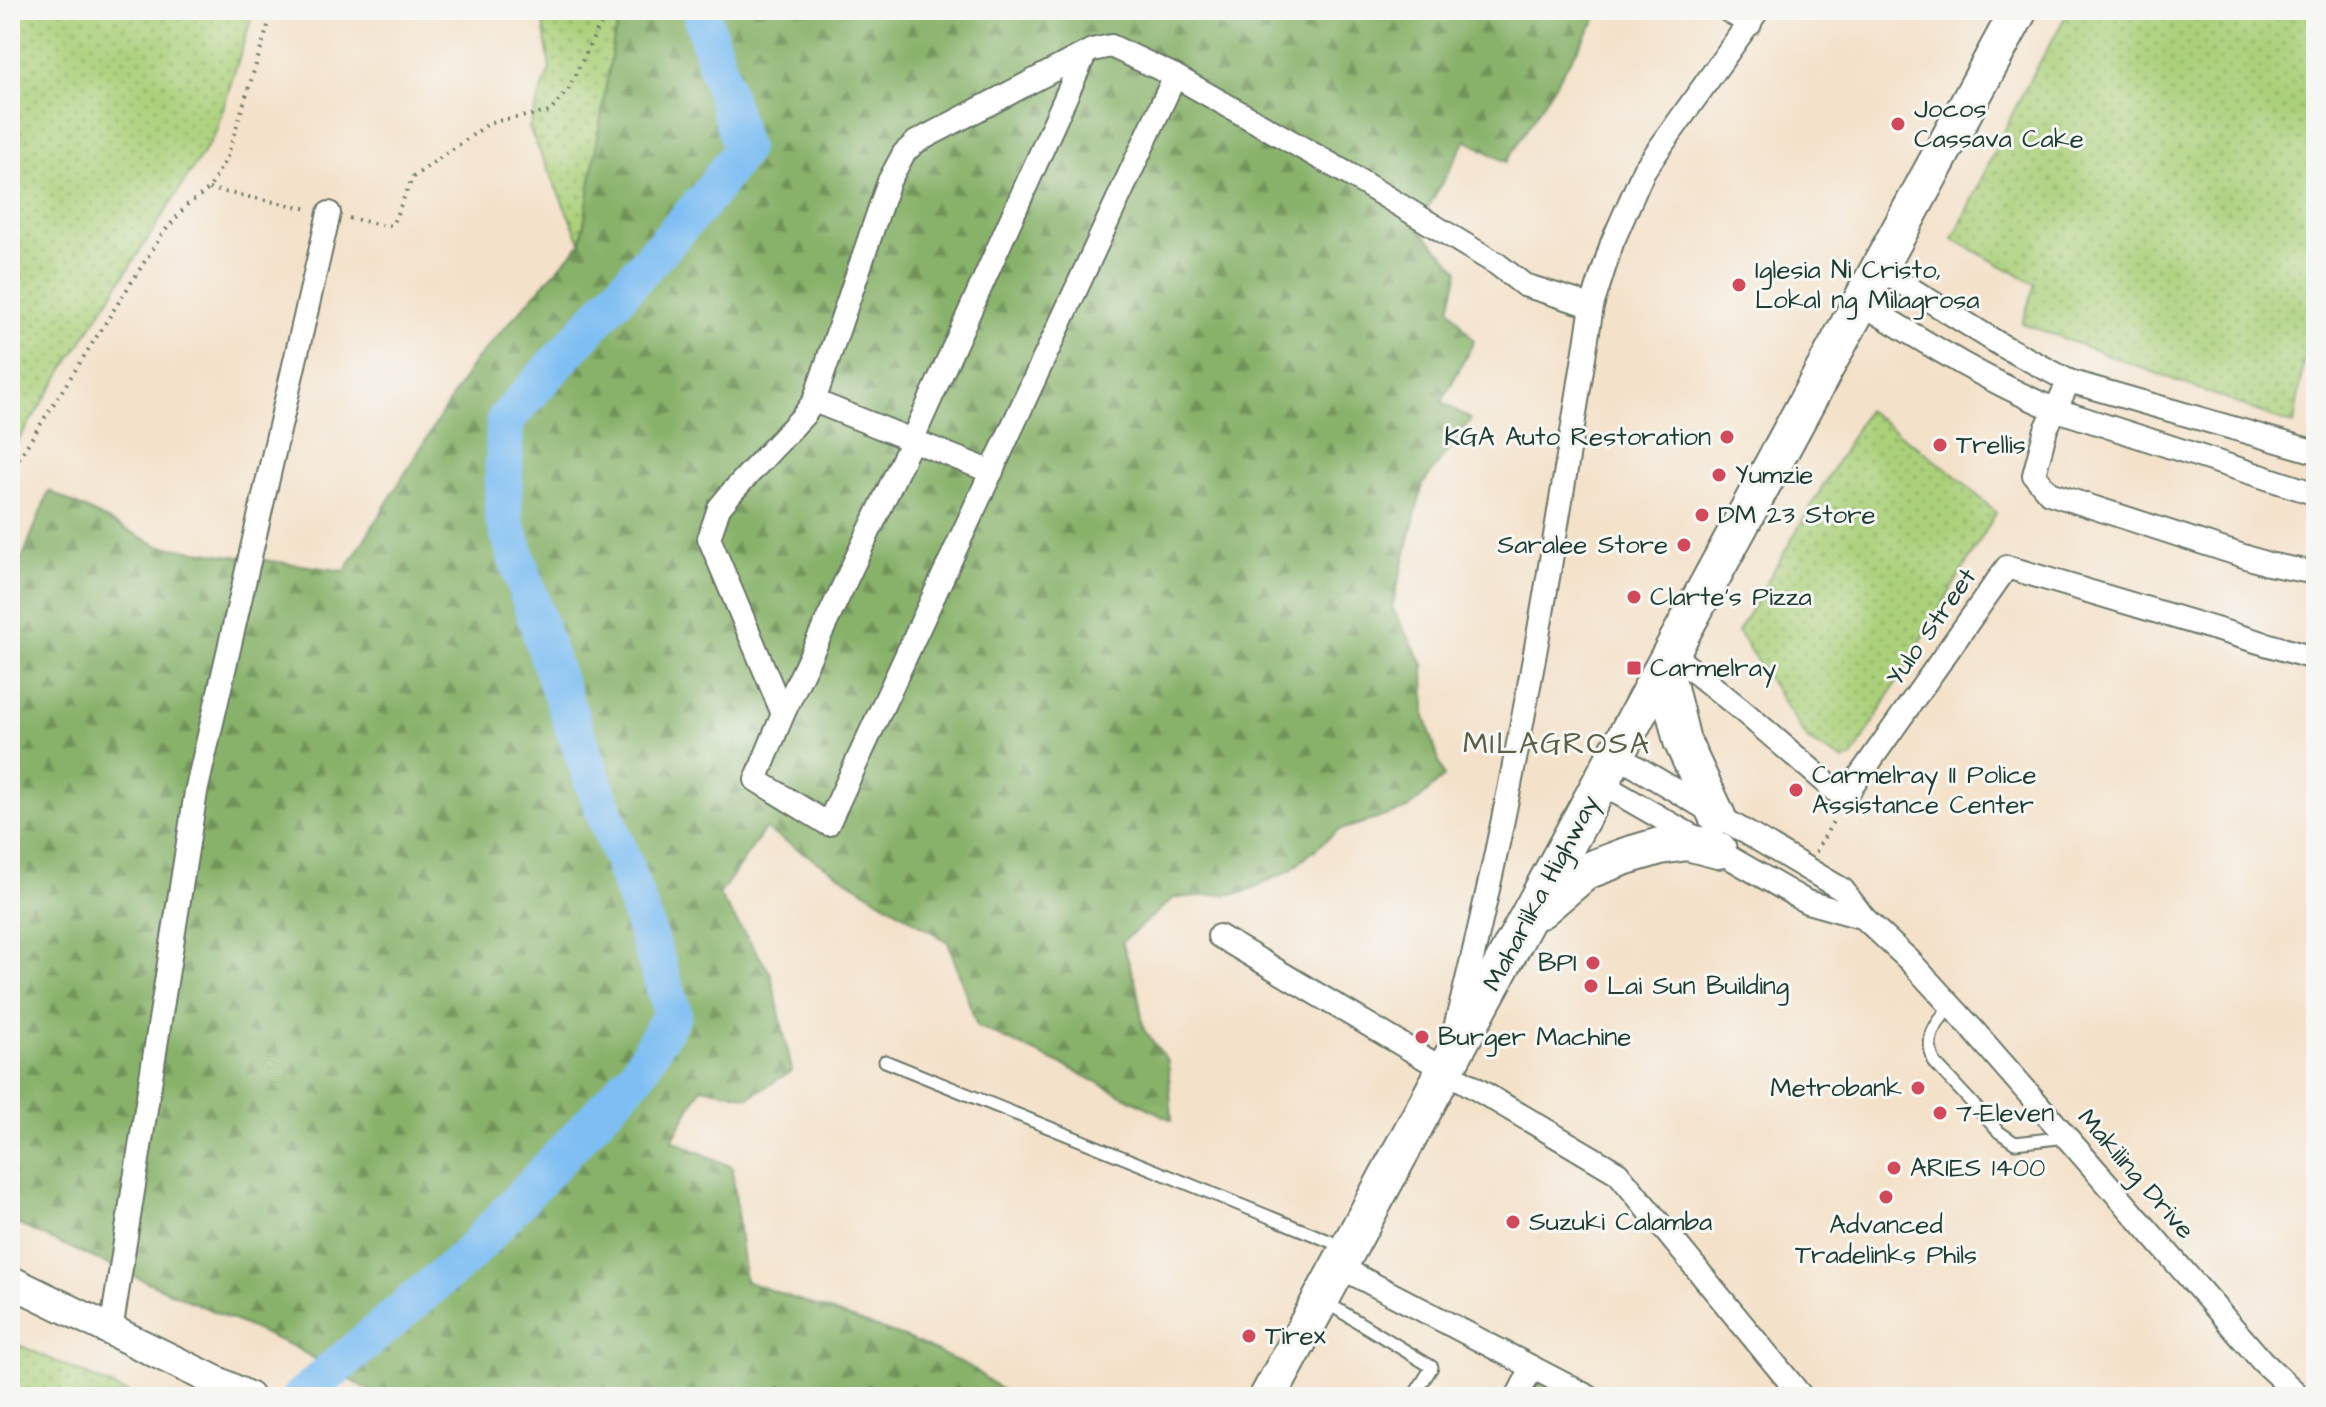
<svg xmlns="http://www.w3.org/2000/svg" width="2326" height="1407" font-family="'Architects Daughter',sans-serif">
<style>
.grass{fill:url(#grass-dots);stroke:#658657;stroke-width:2}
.forest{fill:url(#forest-firs);stroke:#54784f;stroke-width:2}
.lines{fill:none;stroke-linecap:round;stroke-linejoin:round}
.river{stroke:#7ebef3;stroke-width:38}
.service-casing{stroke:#6a7668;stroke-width:15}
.minor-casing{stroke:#6a7668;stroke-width:26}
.secondary-casing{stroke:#6a7668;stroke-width:34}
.trunk-casing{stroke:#6a7668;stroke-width:40}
.path{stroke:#6a7668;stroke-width:4;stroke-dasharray:2 6;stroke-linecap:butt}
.service{stroke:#fff;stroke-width:11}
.minor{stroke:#fff;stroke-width:22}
.secondary{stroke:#fff;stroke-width:30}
.trunk{stroke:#fff;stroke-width:36}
.poi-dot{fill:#d1495b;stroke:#f6f6f2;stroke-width:3}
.labels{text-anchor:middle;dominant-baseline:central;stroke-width:6;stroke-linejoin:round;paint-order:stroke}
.poi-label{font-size:26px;fill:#1f3d34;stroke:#f6f6f2;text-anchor:start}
.street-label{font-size:26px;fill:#1f3d34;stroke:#f6f6f2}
.quarter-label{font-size:30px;letter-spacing:2px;fill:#5c5f47;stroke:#f6f6f2}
</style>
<defs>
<pattern id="grass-dots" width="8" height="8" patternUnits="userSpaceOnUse" patternTransform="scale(2)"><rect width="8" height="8" fill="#abd07a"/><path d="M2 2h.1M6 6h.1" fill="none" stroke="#8baa65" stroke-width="1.8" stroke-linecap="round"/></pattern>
<pattern id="forest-firs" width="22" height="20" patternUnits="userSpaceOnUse" patternTransform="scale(2)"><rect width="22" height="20" fill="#88b26a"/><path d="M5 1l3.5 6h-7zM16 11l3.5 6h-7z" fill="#6f9258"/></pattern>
</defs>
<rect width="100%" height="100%" fill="#f6f6f2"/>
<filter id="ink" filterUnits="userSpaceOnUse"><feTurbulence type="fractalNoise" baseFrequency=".0125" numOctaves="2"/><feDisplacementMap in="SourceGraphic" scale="16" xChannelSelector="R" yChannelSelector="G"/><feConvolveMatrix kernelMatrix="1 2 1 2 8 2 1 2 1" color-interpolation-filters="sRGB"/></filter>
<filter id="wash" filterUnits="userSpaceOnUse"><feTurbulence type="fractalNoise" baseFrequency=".006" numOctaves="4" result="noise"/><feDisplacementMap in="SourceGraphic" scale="32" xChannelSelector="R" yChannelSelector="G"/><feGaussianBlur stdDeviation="1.8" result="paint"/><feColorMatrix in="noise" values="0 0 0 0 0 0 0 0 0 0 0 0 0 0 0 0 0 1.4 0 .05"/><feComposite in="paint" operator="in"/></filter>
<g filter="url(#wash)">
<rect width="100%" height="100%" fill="#f4e1c9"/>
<!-- grass -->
<g class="grass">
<polygon points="13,10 254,10 215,134 10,453 10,16"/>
<polygon points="541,10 625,10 614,38 581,243 529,128 550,68"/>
<polygon points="2069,10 2316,10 2316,275 2294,425 2022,323 2035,284 1953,239 2020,98"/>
<polygon points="1867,410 1954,474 1996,513 1852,758 1844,761 1809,741 1738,632"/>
<polygon points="10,1341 136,1397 10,1397"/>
</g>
<!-- forest -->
<g class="forest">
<polygon points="625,10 1602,10 1506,162 1466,140 1417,227 1459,270 1450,308 1474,341 1442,402 1471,419 1423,484 1392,608 1424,665 1425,716 1444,777 1408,809 1337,831 1291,870 1242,893 1174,898 1122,942 1136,984 1144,1030 1168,1061 1172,1120 1069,1068 977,1026 948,942 765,829 719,895 771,974 792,1071 749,1097 702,1087 672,1140 732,1167 745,1281 912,1340 972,1368 1011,1397 380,1397 294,1347 10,1221 10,589 49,491 159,546 345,571 473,363 581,243 614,37"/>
<polygon points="1532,1374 1581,1397 1520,1397"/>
</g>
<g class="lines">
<!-- river -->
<polyline class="river" points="301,1397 470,1253 636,1075 673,1013 635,896 553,670 503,515 505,420 710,194 742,149 702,15 703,10"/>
</g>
</g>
<g filter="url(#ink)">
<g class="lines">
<!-- service casing -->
<g class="service-casing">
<g id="service">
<path d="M1950 1006C1935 1026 1923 1038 1935 1063L1999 1132 2015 1143 2067 1137"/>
<polyline points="885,1061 1344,1247"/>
<polyline points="1324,1301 1432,1367 1413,1397"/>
</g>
</g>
<!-- minor casing -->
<g class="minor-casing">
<g id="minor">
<polyline points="1727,10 1750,24"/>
<polyline points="1085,54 913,438 783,714 756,780 828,824 1175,76"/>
<polyline points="1879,269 2001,345 2069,381 2316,452"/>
<path d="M1859 302C1923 341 1985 380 2054 409L2316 494"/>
<polyline points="2069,381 2046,429 2034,475 2049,493 2268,564 2316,573"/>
<polyline points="814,401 992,472"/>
<polyline points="1671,653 1743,711 1844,798 2007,567 2316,659"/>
<polyline points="783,714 709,538 719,508 732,492 804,415 814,401 889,181 904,153 916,142 1092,50 1111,46 1175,76 1350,175 1497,264 1524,285 1592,306"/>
<polyline points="1616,755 1843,890 1864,918 1909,960 1974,1031 2262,1361 2300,1397"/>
<polyline points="1600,783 1807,902 1864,918"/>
<polyline points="1219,936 1618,1173 1802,1397"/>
<path d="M1455 1028C1516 791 1554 548 1592 306L1612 243 1644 170 1758 10"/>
<polyline points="1338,1266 1589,1397"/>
<polyline points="111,1331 196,792 329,213"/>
<polyline points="1517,1397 1532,1368"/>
</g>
</g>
<!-- secondary casing -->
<g class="secondary-casing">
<polyline id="secondary" points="10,1281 248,1397"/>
</g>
<!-- trunk casing -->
<g class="trunk-casing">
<g id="trunk">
<polyline points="1664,667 1682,741 1717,816"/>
<polyline points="1540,910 1586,871 1626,856 1660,846 1687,842 1718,850"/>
<polyline points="1268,1397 2019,10"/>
</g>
</g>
<!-- path -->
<g class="path">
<polyline points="209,189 309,209"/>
<polyline points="349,218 386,226 392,225 413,177 491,122 550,112 569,88 607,10"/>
<polyline points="10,472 163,233 187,205 209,189 227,157 273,10"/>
<polyline points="1816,852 1835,818"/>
</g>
<!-- service -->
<use href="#service" class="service"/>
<!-- minor -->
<use href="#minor" class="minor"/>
<!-- secondary -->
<use href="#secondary" class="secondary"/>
<!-- trunk -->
<use href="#trunk" class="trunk"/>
</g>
</g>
<!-- markers -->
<g class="poi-dot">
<circle cx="1898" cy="124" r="8"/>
<circle cx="1739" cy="285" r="8"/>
<circle cx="1727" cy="437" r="8"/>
<circle cx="1940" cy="445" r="8"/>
<circle cx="1719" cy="475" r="8"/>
<circle cx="1702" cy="515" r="8"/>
<circle cx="1684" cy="545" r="8"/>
<circle cx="1634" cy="597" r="8"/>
<rect x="1626" y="660" width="16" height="16" rx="4"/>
<circle cx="1796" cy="790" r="8"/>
<circle cx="1593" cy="963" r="8"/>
<circle cx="1591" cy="986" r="8"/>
<circle cx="1422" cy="1037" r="8"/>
<circle cx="1918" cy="1088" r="8"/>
<circle cx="1940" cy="1113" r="8"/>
<circle cx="1894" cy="1168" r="8"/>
<circle cx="1886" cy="1197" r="8"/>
<circle cx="1513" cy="1222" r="8"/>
<circle cx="1249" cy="1336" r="8"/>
</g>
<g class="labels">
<!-- poi labels -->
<g class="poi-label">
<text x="1914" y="109">Jocos<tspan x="1914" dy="30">Cassava Cake</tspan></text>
<text x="1755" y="270">Iglesia Ni Cristo,<tspan x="1755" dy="30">Lokal ng Milagrosa</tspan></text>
<text x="1711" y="437" text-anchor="end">KGA Auto Restoration</text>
<text x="1956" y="445">Trellis</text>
<text x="1735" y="475">Yumzie</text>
<text x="1718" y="515">DM 23 Store</text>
<text x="1668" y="545" text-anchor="end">Saralee Store</text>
<text x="1650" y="597">Clarte's Pizza</text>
<text x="1650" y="668">Carmelray</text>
<text x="1812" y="775">Carmelray II Police<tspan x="1812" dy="30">Assistance Center</tspan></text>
<text x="1577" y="963" text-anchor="end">BPI</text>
<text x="1607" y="986">Lai Sun Building</text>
<text x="1438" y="1037">Burger Machine</text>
<text x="1902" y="1088" text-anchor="end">Metrobank</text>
<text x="1956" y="1113">7-Eleven</text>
<text x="1910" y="1168">ARIES 1400</text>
<text x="1529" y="1222">Suzuki Calamba</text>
<text x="1886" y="1225" text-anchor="middle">Advanced<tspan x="1886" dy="30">Tradelinks Phils</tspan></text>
<text x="1265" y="1336">Tirex</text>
</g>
<!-- street labels -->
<g class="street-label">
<text transform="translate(1931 627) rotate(-55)">Yulo Street</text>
<text transform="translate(1541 893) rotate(-62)">Maharlika Highway</text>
<text transform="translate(2136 1174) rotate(49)">Makiling Drive</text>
</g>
<!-- quarter labels -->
<g class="quarter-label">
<text x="1557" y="744">MILAGROSA</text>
</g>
</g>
<!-- margin -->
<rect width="2326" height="1407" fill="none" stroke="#f6f6f2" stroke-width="40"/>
</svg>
